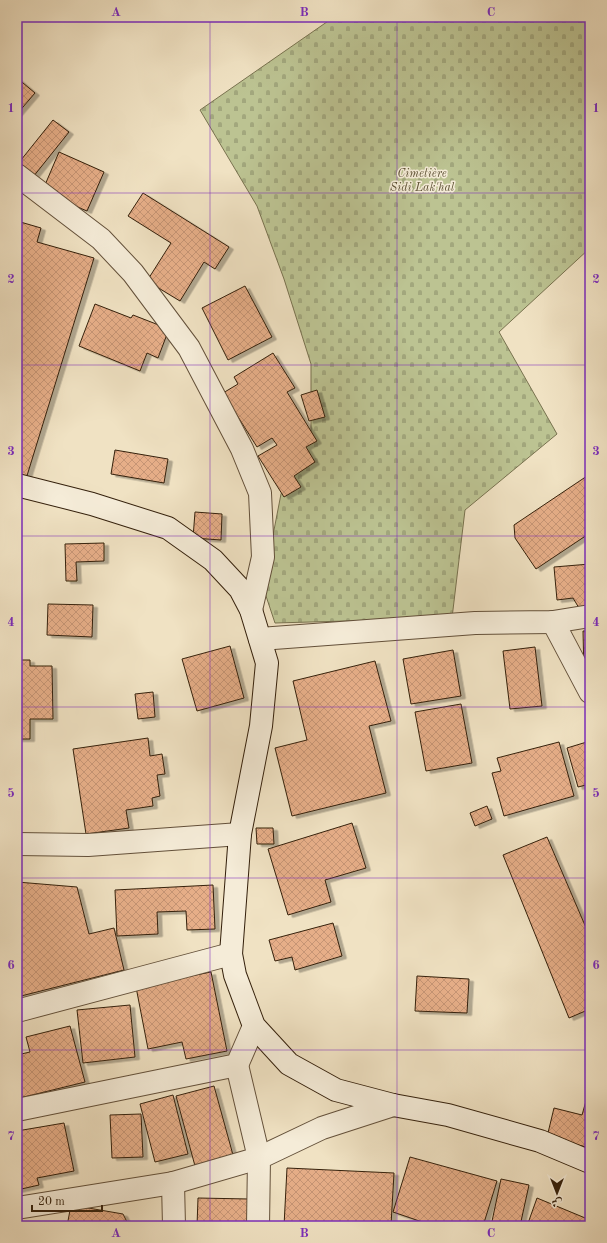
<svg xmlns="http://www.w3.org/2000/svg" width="607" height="1243" font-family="'Old Standard TT',Amiri,serif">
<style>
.cemetery{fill:url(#cemetery-stones);stroke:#78724f}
.building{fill:url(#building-cross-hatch);stroke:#34200c;filter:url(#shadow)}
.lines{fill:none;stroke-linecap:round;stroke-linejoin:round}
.minor-casing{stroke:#63503a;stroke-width:24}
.secondary-casing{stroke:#34200c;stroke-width:24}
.minor{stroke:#f5ecd8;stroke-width:22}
.secondary{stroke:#f5ecd8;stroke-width:22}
.grid{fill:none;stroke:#7b2cbf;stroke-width:1;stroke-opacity:0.55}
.labels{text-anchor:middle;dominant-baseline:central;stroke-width:3;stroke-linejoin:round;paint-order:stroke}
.park-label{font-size:12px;font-style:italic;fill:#5d5134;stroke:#f5ecd8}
.neatline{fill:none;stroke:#7b2cbf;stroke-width:1.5}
.grid-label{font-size:13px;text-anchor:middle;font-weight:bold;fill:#7b2cbf}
</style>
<defs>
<pattern id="cemetery-stones" width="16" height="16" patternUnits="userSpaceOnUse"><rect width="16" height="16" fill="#bcc392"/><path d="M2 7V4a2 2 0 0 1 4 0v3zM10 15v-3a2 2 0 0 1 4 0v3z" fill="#a2a77d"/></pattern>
<pattern id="building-cross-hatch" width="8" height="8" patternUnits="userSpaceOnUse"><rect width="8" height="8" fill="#e6ae88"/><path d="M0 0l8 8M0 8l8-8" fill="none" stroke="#c69574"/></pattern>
<filter id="shadow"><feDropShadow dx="4.5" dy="2.5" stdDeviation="0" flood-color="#0004"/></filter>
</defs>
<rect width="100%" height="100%" fill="#f0e2c3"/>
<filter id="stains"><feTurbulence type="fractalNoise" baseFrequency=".005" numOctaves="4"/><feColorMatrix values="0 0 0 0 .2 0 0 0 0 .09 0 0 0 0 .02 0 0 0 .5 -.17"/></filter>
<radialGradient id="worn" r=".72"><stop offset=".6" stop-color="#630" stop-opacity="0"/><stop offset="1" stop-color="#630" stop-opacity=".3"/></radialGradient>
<!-- cemetery -->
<polygon class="cemetery" points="334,17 590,17 590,248 499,332 557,434 465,510 452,618 275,623 263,587 281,494 311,434 311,364 284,279 257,206 200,110"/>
<!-- building -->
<g class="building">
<polygon points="17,78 35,93 17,114"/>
<polygon points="53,120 69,132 33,177 17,165"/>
<polygon points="59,152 104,172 87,211 42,192"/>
<polygon points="143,193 229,247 215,269 204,262 180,301 147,281 171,243 128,216"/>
<polygon points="17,221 41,228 37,242 94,258 26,479 17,476"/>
<polygon points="245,286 272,337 228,360 202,308"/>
<polygon points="95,304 131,318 133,315 169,329 158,358 147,353 140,371 79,346"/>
<polygon points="273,353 295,388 287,392 317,441 306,447 315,462 294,476 301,487 284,497 258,456 277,445 272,438 257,447 223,393 238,384 234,377"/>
<polygon points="317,390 325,417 309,421 301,395"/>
<polygon points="115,450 168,459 164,483 111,474"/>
<polygon points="590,474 590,533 536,569 515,538 514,525"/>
<polygon points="195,512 222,514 221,540 193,538"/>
<polygon points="104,543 104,561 76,562 77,581 66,581 65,544"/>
<polygon points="590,564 590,607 579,608 573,598 557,600 554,567"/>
<polygon points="48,604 93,605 92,637 47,635"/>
<polygon points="583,631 590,631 590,675 584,675"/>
<polygon points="230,646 244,698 197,711 182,659"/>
<polygon points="535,647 542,706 510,709 503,651"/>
<polygon points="453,650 461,696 411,704 403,659"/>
<polygon points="17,660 30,660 30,666 52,666 53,719 30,719 30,739 17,739"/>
<polygon points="375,661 391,721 369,726 386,793 292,816 275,748 307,740 293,681"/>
<polygon points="153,692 155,717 138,719 135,694"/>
<polygon points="461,704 472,763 426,771 415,712"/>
<polygon points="148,738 150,756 162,754 165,774 157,775 160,796 152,798 153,806 126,810 129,828 86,834 73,749"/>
<polygon points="590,741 590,784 578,787 567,748"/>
<polygon points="559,742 574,796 504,816 492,773 501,771 497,758"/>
<polygon points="487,806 492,819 475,826 470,813"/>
<polygon points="352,823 366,868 325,880 331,902 288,915 268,849"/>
<polygon points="256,828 273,828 274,844 257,844"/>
<polygon points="547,837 590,937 590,1009 569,1018 503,855"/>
<polygon points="17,882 77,887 89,934 114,928 124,970 17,997"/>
<polygon points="213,885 215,929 187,930 186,911 157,912 158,934 117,936 115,890"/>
<polygon points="333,923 342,956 295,970 292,957 275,961 269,940"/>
<polygon points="211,972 227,1051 186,1059 182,1042 148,1049 136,987"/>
<polygon points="417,976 469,979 467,1013 415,1011"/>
<polygon points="130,1005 135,1057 83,1063 77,1010"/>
<polygon points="70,1026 85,1082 20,1098 17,1087 17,1055 30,1052 26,1037"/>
<polygon points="214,1086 233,1155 195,1166 176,1096"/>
<polygon points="173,1095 188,1154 155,1162 140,1104"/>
<polygon points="586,1101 590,1102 590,1148 547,1137 554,1108 582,1115"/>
<polygon points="141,1114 143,1157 112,1158 110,1115"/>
<polygon points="64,1123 74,1171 37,1178 39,1185 17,1190 17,1131"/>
<polygon points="410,1157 497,1181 483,1226 434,1226 393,1212"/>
<polygon points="287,1168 394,1173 391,1225 339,1222 339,1226 284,1226"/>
<polygon points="501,1179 529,1185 520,1226 491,1226"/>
<polygon points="198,1198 249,1199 249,1226 197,1226"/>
<polygon points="537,1198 590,1220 590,1226 527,1226"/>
<polygon points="71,1205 123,1214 129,1226 67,1226"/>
</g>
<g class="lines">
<!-- minor casing -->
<g class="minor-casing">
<g id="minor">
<polyline points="17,175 101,239 133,273 189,348 242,449 260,493 263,557 251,610"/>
<polyline points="553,622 590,692"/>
<polyline points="260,639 475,623 553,622 590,616"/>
<polyline points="17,844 88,845 240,834"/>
<polyline points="17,1011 231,954"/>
<polyline points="17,1110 237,1065 254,1026"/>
<polyline points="173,1183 174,1226"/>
<polyline points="17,1208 173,1183 259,1158 237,1065"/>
<polyline points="258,1226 259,1158 322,1128 393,1105"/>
</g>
</g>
<!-- secondary casing -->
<g class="secondary-casing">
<polyline id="secondary" points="17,485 92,504 168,528 213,560 240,589 251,610 267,663 261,726 240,834 231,954 235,975 254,1026 289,1064 336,1090 393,1105 448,1115 540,1141 590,1162"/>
</g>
<!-- minor -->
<use href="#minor" class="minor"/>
<!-- secondary -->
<use href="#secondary" class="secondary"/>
</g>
<!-- grid -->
<path class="grid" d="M210 17V1226M397 17V1226M17 193H590M17 365H590M17 536H590M17 707H590M17 878H590M17 1050H590"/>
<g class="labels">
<!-- park labels -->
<g class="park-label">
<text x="422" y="174">Cimetière<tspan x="422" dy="14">Sidi Lak'hal</tspan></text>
</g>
</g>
<!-- margin -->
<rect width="607" height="1243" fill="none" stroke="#f0e2c3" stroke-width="44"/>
<!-- north arrow -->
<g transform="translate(557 1193) rotate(180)" stroke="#f5ecd8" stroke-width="3" paint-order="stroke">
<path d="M0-3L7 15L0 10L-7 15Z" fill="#34200c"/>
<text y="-6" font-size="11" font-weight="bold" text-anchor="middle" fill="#34200c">ش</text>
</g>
<!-- scale -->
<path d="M32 1205v6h70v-6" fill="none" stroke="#34200c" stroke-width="2"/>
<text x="38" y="1205" font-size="12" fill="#34200c" stroke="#f5ecd8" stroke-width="3" paint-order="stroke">20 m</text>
<rect x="22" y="22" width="563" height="1199" class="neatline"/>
<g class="grid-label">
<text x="116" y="16">A</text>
<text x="304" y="16">B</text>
<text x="491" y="16">C</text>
<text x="11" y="112">1</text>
<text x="596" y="112">1</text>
<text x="11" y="283">2</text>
<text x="596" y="283">2</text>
<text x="11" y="455">3</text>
<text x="596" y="455">3</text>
<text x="11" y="626">4</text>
<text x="596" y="626">4</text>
<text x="11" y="797">5</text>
<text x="596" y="797">5</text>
<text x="11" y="969">6</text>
<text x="596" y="969">6</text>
<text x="11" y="1140">7</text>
<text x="596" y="1140">7</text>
<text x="116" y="1237">A</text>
<text x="304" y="1237">B</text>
<text x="491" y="1237">C</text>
</g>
<rect width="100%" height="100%" filter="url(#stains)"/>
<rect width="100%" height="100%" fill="url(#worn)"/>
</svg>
